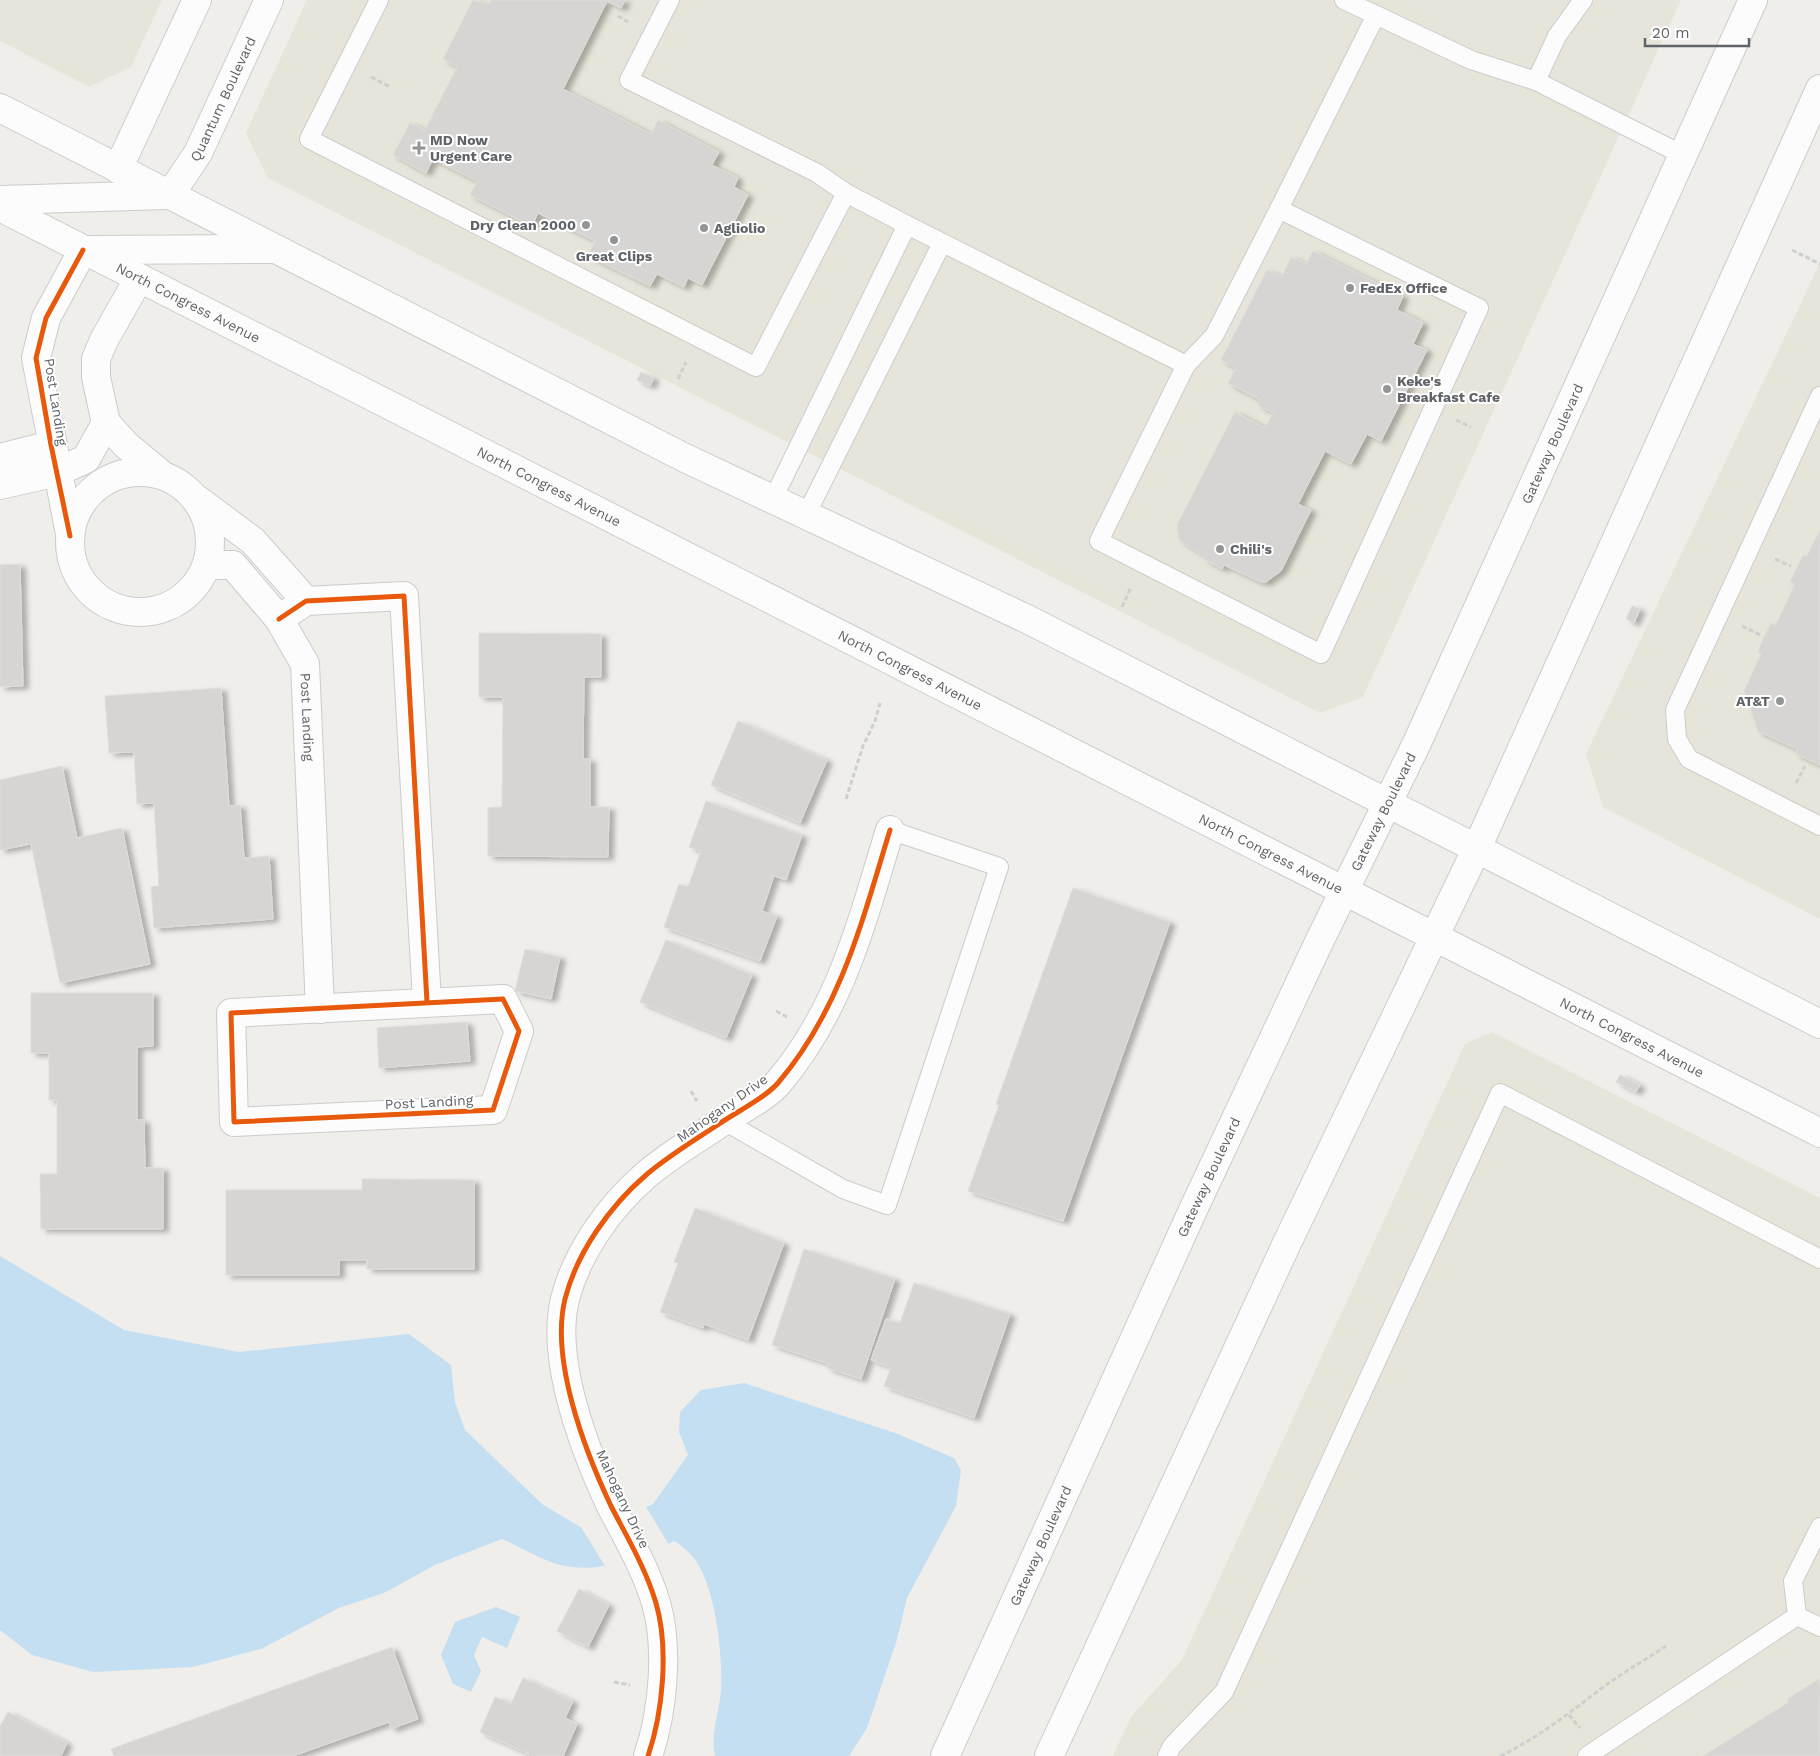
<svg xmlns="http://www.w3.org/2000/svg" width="1820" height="1756" font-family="'Work Sans',sans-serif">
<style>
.commercial{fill:#e7e4d9}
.water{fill:#c5dff2}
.pier{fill:#efeeea}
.building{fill:#d6d5d3;stroke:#deddda;filter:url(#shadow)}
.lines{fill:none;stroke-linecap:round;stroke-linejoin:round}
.service-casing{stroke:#cccccb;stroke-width:20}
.minor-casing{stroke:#cccccb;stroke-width:30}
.tertiary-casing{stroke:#cccccb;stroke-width:30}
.secondary-casing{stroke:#cccccb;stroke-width:30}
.path{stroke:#cdd0ce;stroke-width:3;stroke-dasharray:5 2.5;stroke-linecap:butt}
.service{stroke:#fdfcfc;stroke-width:18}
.minor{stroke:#fdfcfc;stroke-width:28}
.tertiary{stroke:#fdfcfc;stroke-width:28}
.secondary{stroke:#fdfcfc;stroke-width:28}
.cycleway-casing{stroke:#fff;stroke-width:8}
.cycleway{stroke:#e8590c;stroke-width:5}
.poi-dot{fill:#929495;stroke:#fff;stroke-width:2}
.labels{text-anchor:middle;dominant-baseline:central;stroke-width:4;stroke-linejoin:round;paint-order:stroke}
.street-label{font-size:14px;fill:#606367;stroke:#fff}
.poi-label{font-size:14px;font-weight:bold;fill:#606367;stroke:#fff;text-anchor:start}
</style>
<defs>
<filter id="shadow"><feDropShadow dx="5.5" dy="3" stdDeviation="2.5" flood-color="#0004"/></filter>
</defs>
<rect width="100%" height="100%" fill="#efeeea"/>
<!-- commercial -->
<g class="commercial">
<polygon points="0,0 162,0 131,67 89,87 0,41"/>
<polygon points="307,0 1681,0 1363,697 1320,713 268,178 246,133"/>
<polygon points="1820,263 1820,919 1603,807 1586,754"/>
<polygon points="1492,1032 1820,1198 1820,1756 1113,1756 1131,1717 1182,1660 1465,1044"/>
</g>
<!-- water -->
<g class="water">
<path d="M0 1256 124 1330 239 1352 409 1334 451 1365 455 1402 465 1430 542 1504 587 1531 653 1504 688 1455 679 1432 680 1412 701 1390 744 1383 898 1434 954 1458 961 1470 956 1506 907 1598 896 1643 867 1728 849 1756H715C710 1733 720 1711 721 1688 723 1655 715 1581 692 1556 687 1550 681 1546 675 1541 638 1556 602 1575 561 1565 541 1560 521 1547 502 1539L435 1565 384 1593 339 1608 261 1649 193 1667 93 1672 32 1655 0 1630Z"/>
<polygon points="496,1607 520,1617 507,1648 482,1637 474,1655 481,1671 471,1692 453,1684 441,1655 455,1622"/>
</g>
<!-- pier -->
<polygon class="pier" points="645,1505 669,1545 615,1568 607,1569 579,1524 587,1528"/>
<!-- building -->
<g class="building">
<polygon points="473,0 488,5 491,0 625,0 621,8 607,1 563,89 651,134 658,120 719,152 712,165 738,178 734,187 748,195 702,285 688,278 684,287 657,274 650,286 588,256 595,241 538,213 532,226 470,195 477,181 433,159 426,173 393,155 410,123 425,130 457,67 443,59"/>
<polygon points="1313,251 1403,296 1397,310 1423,323 1413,344 1427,350 1381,441 1367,434 1351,464 1325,451 1298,504 1311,510 1281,571 1266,582 1261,582 1224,565 1222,569 1204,559 1205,556 1179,540 1177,525 1235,412 1265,428 1273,413 1258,405 1261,400 1228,383 1236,368 1221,360 1267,270 1282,277 1291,257 1306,264"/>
<polygon points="641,372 654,378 650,386 637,380"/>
<polygon points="1820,530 1820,765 1796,754 1797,749 1758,731 1744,691 1761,654 1758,652 1764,637 1771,623 1776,625 1795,584 1790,582 1803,555 1807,556"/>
<polygon points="20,564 23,686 0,687 0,565"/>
<polygon points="1632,606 1640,609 1634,623 1626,619"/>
<polygon points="479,633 601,634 601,677 584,677 583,759 590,759 590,807 609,807 608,857 488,856 488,808 502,807 503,697 479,697"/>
<polygon points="221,688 229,806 240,805 244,858 269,856 273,919 154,928 151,887 159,886 154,803 137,804 134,752 109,753 105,696"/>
<polygon points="738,721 827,760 800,823 711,785"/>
<polygon points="62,766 77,838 122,828 150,964 60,983 31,844 0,850 0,780"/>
<polygon points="706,801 802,835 786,880 774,876 762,911 777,916 760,961 664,927 679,884 688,887 701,851 689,847"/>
<polygon points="1073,888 1170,922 1063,1221 968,1191 999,1105 996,1104"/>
<polygon points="666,940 752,975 726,1038 640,1002"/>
<polygon points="525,949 560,957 551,999 515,991"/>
<polygon points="31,993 153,993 153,1046 137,1047 137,1120 144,1120 145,1168 163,1168 163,1229 41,1229 40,1174 57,1174 57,1100 49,1100 49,1053 31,1053"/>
<polygon points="467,1022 470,1061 379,1068 377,1028"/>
<polygon points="1620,1075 1640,1085 1636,1092 1616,1082"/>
<polygon points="362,1179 474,1180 474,1269 367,1269 367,1260 339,1260 339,1275 226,1275 226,1190 362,1190"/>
<polygon points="695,1208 784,1243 748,1340 704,1324 703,1328 660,1312 678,1263 674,1262"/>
<polygon points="804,1249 895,1279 861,1379 827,1368 829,1364 772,1345"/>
<polygon points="914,1283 1010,1314 974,1418 884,1386 891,1367 871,1360 886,1319 900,1323"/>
<polygon points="579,1589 609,1605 588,1647 557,1631"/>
<polygon points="392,1647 418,1719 391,1729 389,1722 293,1756 114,1756 111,1749"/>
<polygon points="523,1678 573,1701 565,1718 577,1724 563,1756 534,1756 480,1732 495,1697 511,1704"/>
<polygon points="1819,1679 1820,1756 1703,1756 1789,1702 1787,1699"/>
<polygon points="8,1712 67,1743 61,1756 0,1756 0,1726"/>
</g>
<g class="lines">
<!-- service casing -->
<g class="service-casing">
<g id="service">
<polyline points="379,0 309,139 756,367 846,193"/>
<polyline points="670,0 629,80 817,173 846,193 907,225 1186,365 1099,541 1321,654 1479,308 1279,209 1376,15 1471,60 1536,81 1683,155"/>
<polyline points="1344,0 1376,15"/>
<polyline points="1536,81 1557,36 1583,0"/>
<polyline points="1186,365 1214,336 1279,209"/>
<polyline points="1820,396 1675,710 1677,739 1689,759 1820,826"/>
<polyline points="773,499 907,225"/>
<polyline points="806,515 942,243"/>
<polyline points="724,1121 843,1189 887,1205 999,867 890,830"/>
<polyline points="1797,1616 1793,1581 1820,1527"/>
<polyline points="1167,1756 1172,1746 1224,1692 1500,1093 1820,1259"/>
<polyline points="1587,1756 1797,1616 1820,1627"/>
</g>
</g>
<!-- minor casing -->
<g class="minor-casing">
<g id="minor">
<polyline points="139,278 104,340 96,359 96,377 106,423 126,445 161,474"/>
<polyline points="0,458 51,445"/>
<circle cx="140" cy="542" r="70"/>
<polyline points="0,485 57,472 86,459 106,423"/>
<polyline points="198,500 253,541 306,601"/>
<polyline points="70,534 36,358 46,318 83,250"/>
<path id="s1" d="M207 565H233L279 619 305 664 320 1009"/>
<polyline points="279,619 306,601 404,596 427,1002"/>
<polygon points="503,999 519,1031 493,1110 234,1122 231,1013"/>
<path d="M648 1756C663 1712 669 1648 656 1603 646 1569 627 1537 611 1506 585 1451 550 1360 565 1299 577 1252 610 1206 646 1175 667 1157 693 1141 716 1126 734 1113 764 1099 778 1083 841 1009 862 921 890 830"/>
</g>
</g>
<!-- tertiary casing -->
<g class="tertiary-casing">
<g id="tertiary">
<polyline points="118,169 197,0"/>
<path id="s2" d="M170 195 198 153 269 0"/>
</g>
</g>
<!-- secondary casing -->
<g class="secondary-casing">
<g id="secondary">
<polyline points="0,108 685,458 1029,620 1820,1024"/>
<polyline points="0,200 166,195"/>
<path id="s3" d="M0 207 1820 1133"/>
<polyline points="89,250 271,249"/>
<path id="s4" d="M945 1756 1193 1210 1319 942 1416 745 1753 0"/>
<polyline points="1049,1756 1287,1243 1477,848 1820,89"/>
</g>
</g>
<!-- path -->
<g class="path">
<polyline points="618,16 628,22"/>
<polyline points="371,77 390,87"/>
<polyline points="1792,250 1820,264"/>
<polyline points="678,379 686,362"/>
<polyline points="1456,420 1471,427"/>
<polyline points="1775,559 1791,566"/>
<polyline points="1122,607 1131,587"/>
<polyline points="1742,626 1762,636"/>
<polyline points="1796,783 1805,766"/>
<polyline points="846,799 863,746 875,721 880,703"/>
<polyline points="776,1011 787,1017"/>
<polyline points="691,1091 697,1101"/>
<polyline points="614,1682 630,1685"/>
<polyline points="1569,1715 1580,1728"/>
<path d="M1500 1756C1538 1738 1569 1713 1602 1688 1622 1673 1645 1660 1666 1646"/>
</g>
<!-- service -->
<use href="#service" class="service"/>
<!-- minor -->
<use href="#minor" class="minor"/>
<!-- tertiary -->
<use href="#tertiary" class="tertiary"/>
<!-- secondary -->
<use href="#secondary" class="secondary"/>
<!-- cycleway casing -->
<g class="cycleway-casing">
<g id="cycleway">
<polyline points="70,536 51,445 36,358 46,318 83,250"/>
<polyline points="279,619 306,601 404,596 427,1002"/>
<polygon points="503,999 519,1031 493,1110 234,1122 231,1013"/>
<path d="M648 1756C663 1712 669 1648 656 1603 646 1569 627 1537 611 1506 585 1451 550 1360 565 1299 577 1252 610 1206 646 1175 667 1157 693 1141 716 1126 734 1113 764 1099 778 1083 841 1009 862 921 890 830"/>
</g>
</g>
<!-- cycleway -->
<use href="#cycleway" class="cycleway"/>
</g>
<!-- markers -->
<g class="poi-dot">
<path d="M416.5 140.5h5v5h5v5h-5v5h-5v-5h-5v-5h5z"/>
<circle cx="586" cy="225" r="5"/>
<circle cx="704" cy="228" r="5"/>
<circle cx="614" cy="240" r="5"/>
<circle cx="1350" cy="288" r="5"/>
<circle cx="1387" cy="389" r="5"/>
<circle cx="1220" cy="549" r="5"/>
<circle cx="1780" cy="701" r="5"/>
</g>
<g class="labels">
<!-- street labels -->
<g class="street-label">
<text stroke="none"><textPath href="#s2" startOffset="110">Quantum Boulevard</textPath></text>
<text stroke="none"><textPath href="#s3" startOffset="211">North Congress Avenue</textPath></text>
<text transform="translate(56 402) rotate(81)">Post Landing</text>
<text stroke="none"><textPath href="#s4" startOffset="1446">Gateway Boulevard</textPath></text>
<text stroke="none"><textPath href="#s3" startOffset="616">North Congress Avenue</textPath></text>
<text stroke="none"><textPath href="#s3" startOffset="1021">North Congress Avenue</textPath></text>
<text stroke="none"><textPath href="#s1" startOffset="202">Post Landing</textPath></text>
<text stroke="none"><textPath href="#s4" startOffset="1041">Gateway Boulevard</textPath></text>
<text stroke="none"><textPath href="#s3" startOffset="1426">North Congress Avenue</textPath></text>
<text stroke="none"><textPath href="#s3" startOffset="1831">North Congress Avenue</textPath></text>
<text transform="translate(429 1102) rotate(-3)">Post Landing</text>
<text transform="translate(722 1108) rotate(-35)">Mahogany Drive</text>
<text stroke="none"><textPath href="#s4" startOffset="636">Gateway Boulevard</textPath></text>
<text transform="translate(623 1499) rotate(65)">Mahogany Drive</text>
<text stroke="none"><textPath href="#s4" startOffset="231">Gateway Boulevard</textPath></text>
</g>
<!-- poi labels -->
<g class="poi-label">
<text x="430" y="140">MD Now<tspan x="430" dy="16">Urgent Care</tspan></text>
<text x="576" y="225" text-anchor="end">Dry Clean 2000</text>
<text x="714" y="228">Agliolio</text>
<text x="614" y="256" text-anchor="middle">Great Clips</text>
<text x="1360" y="288">FedEx Office</text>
<text x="1397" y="381">Keke's<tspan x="1397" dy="16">Breakfast Cafe</tspan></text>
<text x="1230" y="549">Chili's</text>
<text x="1770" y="701" text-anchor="end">AT&amp;T</text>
</g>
</g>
<!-- scale -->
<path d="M1645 38v8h104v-8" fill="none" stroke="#606367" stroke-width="2.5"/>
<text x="1652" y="38" font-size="15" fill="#606367" stroke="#ffffff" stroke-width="4" paint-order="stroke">20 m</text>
</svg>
